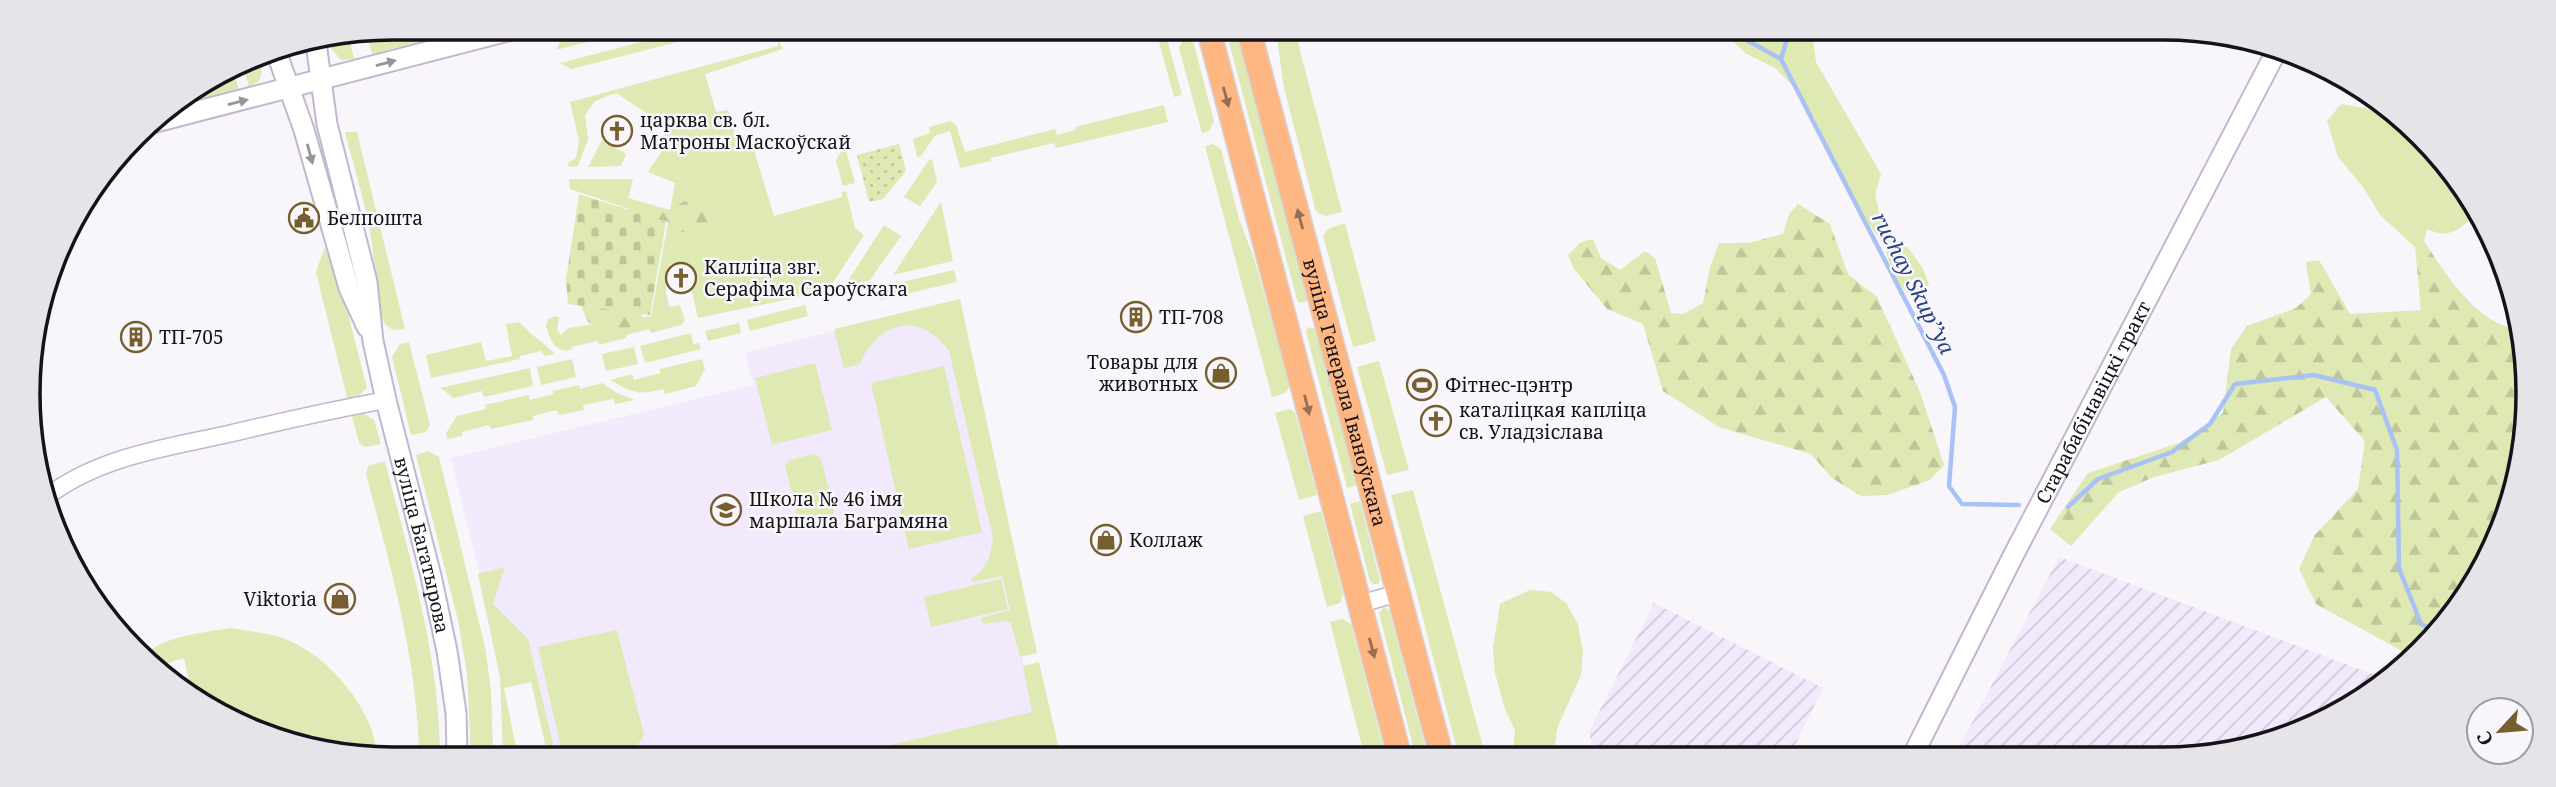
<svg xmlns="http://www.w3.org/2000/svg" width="2556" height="787" font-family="'Noto Serif',serif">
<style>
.industrial{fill:url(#industrial-furrows)}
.built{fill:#f3e9fd}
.grass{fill:#dee9b3}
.forest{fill:url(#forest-firs)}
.cemetery{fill:url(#cemetery-stones)}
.park{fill:url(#park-dots)}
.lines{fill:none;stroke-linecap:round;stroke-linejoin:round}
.stream{stroke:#a8c2f5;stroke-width:4.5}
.minor-casing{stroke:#c3b7d0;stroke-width:19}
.tertiary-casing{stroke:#c3b7d0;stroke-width:23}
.primary-casing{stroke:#d5d4d6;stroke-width:26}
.minor{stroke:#fff;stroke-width:16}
.tertiary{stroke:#fff;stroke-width:19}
.primary{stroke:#feb682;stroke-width:23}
.oneway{fill:#969498}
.oneway2{fill:#966c53}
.labels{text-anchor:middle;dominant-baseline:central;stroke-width:5;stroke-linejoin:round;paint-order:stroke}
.poi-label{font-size:19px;fill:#16121a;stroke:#f8f6fb;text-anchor:start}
.street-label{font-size:19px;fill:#16121a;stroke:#f8f6fb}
.water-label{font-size:21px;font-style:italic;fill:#274481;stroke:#f8f6fb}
.rim{fill:none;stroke:#16121a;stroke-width:3.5}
</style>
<defs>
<pattern id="industrial-furrows" width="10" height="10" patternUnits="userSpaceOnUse" patternTransform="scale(1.75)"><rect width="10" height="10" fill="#f3e9fd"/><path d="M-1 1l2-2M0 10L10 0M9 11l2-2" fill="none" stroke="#d0c7d8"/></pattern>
<pattern id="forest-firs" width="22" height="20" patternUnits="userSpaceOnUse" patternTransform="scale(1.75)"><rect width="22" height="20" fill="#dee9b3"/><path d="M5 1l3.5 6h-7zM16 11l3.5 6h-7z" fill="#bec799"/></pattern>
<pattern id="cemetery-stones" width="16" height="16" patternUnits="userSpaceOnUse" patternTransform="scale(1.75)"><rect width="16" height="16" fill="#dee9b3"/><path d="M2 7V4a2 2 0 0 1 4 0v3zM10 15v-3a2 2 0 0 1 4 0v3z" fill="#bec799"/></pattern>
<pattern id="park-dots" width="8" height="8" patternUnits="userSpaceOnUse" patternTransform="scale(1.75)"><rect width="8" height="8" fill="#dee9b3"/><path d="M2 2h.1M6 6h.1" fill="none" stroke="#bec799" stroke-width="1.8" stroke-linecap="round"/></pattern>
</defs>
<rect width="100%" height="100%" fill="#f8f6fb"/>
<!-- industrial -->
<g class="industrial">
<polygon points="2059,557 2386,679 2303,731 2210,756 1955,755"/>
<polygon points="1654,603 1823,688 1790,755 1594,755 1589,732"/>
</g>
<!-- built -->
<polygon class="built" points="942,305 1035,714 874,753 550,752 528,646 489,613 451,458 754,385 745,353"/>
<!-- grass -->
<g class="grass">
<polygon points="394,28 472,28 372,54 367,33"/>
<polygon points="598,29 639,29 556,50 562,38"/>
<polygon points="692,29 729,29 571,69 560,63"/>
<polygon points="1156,31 1165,31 1182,95 1174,97"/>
<polygon points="1226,31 1237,31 1308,297 1306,302 1299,303 1297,300"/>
<polygon points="1276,31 1295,31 1342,212 1326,216 1316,212 1284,88"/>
<polygon points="1191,33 1214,121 1209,131 1202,133 1179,48 1186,35"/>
<polygon points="1725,33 1812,33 1816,62 1881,174 1875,195 1880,215 1893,237 1910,250 1923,269 1929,284 1922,295 1911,297 1895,280 1883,243 1865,219 1846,187 1815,119 1796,89 1775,68 1745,53"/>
<polygon points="349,37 354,59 341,60 331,48 331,40"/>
<path d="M779 41 783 49 705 74 716 112 728 110 738 147 752 144 774 216 842 197V192L846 191 855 228 864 235 832 284 799 292V297L698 318 691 287 698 280C692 267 681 257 668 266L666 293 669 307 680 305 685 321 681 325 651 333 649 329 626 335V338L599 345 597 341 572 347 571 350C555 353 550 339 546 326L548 319 556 316 559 318 557 330 561 335 568 328 651 316 668 222 570 189 569 179H633L628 198 670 210 675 183 648 172 667 143 662 123 616 93 595 101 585 115 588 140 578 166 569 167 568 163 576 158 579 141 570 102 778 46Z"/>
<polygon points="252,57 256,58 262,72 259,81 249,87 242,63"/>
<polygon points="233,69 239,91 169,109"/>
<path d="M2341 104 2388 112 2467 191 2476 213C2460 229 2450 240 2427 229L2424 241 2415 247 2380 215 2363 187 2338 157 2327 121Z"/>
<polygon points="1164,105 1168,122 1056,148 1054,143 991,158 991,161 960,168 950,131 935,136 921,156 917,157 913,139 930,133 929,127 950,121 956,125 965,152 1055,129 1057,135 1076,130 1075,127"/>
<path d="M345 132H357L405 329C395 331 387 330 383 320 374 296 375 269 372 244 367 206 354 169 345 132Z"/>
<polygon points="602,140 626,154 621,166 588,167"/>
<polygon points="1213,144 1221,149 1239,219 1254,258 1290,386 1285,393 1272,397 1205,146"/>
<polygon points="846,151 855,183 843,186 836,161 840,153"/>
<polygon points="932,159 937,182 920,206 904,197 929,160"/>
<polygon points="941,202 953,261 893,275"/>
<polygon points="1345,223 1376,341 1353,347 1323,236 1328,229"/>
<polygon points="884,225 901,236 870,280 844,287"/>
<polygon points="325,247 347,310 367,388 355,399 348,401 316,272"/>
<polygon points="954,270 957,282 880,300 885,286"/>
<path d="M960 299 1037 653 1020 657 1011 623 1005 621 983 624 981 618 1010 610 1002 576 972 582 971 579C988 568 990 557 993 538L949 351C921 311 878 320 860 364L844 368 834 329Z"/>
<polygon points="805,305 808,316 750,331 747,320"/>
<path d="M519 322C531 335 543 342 555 354L545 356 541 351 520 356V359L431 378 426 355 481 342 486 361 512 356 506 324Z"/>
<polygon points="739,323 741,333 708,341 705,331"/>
<polygon points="1308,327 1316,329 1357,485 1347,488 1306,332"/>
<polygon points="691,333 693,344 699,343 701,349 645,363 640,346"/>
<polygon points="409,342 430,425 426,432 411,435 392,357 400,344"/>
<polygon points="634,347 638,364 606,371 602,354"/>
<polygon points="572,359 576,377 541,385 537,367"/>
<path d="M702 359 705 369 696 386 665 394 663 389C637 396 632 392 610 380L632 374 634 380 660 373V369Z"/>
<polygon points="1379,361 1409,470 1387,475 1357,367"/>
<polygon points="815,363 832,430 772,445 755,378"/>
<polygon points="944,366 982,532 909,549 871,383"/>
<polygon points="530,368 533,386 484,397 482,391 454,398 440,388"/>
<polygon points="602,383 617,393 635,400 615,404 613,399 583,405 584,410 559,415 557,410 533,416 533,420 491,429 489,425 462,432 462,436 447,439 446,433 457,416 486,409 485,405 528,395 530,400 554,394 553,391 579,385 580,389"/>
<polygon points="1289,409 1295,412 1317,495 1299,500 1275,413"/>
<polygon points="363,413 374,420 381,444 365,447 359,443 352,416"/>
<polygon points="428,451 439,457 485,647 491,690 493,752 471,752 467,674 458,620 416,455"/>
<polygon points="814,454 821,458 834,512 831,518 802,524 798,520 785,465 789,460"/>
<path d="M385 461C409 556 439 653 440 752H419C417 658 390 565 366 474L368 466Z"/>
<polygon points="1413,490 1485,754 1458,754 1391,495"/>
<polygon points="1360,501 1380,580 1378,584 1373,584 1370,581 1350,504"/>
<polygon points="1321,511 1343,594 1340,603 1327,607 1303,516"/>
<polygon points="505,567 493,604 528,639 555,752 547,752 531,682 504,688 516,747 525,748 530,752 503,752 500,677 478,574"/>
<polygon points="1001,579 1008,609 931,627 924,597"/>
<polygon points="1530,590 1551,592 1566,603 1578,624 1583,652 1581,675 1558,726 1553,755 1513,754 1515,730 1505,709 1495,673 1493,647 1500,604"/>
<polygon points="1384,607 1389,610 1427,754 1415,754 1379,613"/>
<polygon points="1342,619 1351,624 1385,754 1364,754 1330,622"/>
<path d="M230 628C246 631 263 632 279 637 323 650 372 705 377 752H322L193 698 184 658 159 666 146 653C169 635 202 633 230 628Z"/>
<polygon points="617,630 644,735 637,746 609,753 562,752 538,647"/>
<polygon points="1039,662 1058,745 1023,753 856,753 1032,712 1023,666"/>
</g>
<!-- forest -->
<g class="forest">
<path d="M685 201 698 202 711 211 713 219C702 228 691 233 676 232L667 221 653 219C651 239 650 310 638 323 629 332 620 333 608 334L588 322 578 299 625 210 640 208 661 214Z"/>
<polygon points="1798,204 1830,224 1848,274 1877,297 1920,392 1944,465 1930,480 1887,495 1861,496 1832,478 1811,454 1719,427 1663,391 1643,324 1607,309 1574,269 1568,255 1581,242 1593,239 1601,258 1620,270 1645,251 1655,258 1671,313 1683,314 1703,303 1710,267 1719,243 1749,243 1783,234 1789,214"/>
<path d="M2424 241C2446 275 2478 326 2521 330V465L2479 576 2413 657 2316 604 2299 569 2314 536 2358 489 2365 441 2326 397 2219 460 2154 477 2119 492 2071 546 2050 529 2088 473 2179 443 2223 413 2231 349 2247 326 2296 308 2311 294 2306 262 2319 260 2350 314 2421 310 2415 247Z"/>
</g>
<!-- cemetery -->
<polygon class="cemetery" points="579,194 666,222 650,315 568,304 566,280"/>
<!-- park -->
<polygon class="park" points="899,144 906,171 883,199 869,202 857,155"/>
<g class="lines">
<!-- stream -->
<g class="stream">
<polyline points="1734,33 1781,59"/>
<polyline points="1789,33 1781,59 1944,375 1955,407 1949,486 1962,504 2019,505"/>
<polyline points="2068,507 2098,479 2172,452 2210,424 2235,384 2314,375 2375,390 2397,450 2399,568 2421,624 2434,631"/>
</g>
<!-- minor casing -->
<g class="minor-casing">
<g id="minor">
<path d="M45 498C96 458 163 448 224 435 278 422 332 410 386 400"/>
<polyline points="1360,604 1398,593"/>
</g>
</g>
<!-- tertiary casing -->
<g class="tertiary-casing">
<g id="tertiary">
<path id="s1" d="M316 43 327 124 367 282 373 341 386 400 431 576 447 651 456 713 457 752"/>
<polyline points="276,51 304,130 349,288 367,327"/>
<polyline points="148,124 519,28"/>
<path id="s2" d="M1913 755 2012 558 2276 52"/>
</g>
</g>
<!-- primary casing -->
<g class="primary-casing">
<g id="primary">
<polyline points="1209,31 1399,754"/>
<path id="s3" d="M1249 31 1441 754"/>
</g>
</g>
<!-- minor -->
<use href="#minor" class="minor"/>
<!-- tertiary -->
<use href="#tertiary" class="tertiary"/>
<!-- primary -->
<use href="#primary" class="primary"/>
</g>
<!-- one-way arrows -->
<defs><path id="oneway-solid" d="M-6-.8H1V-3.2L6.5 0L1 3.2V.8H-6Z" transform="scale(1.75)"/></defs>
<g class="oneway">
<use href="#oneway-solid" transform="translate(386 63) rotate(-15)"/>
<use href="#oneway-solid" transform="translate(238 102) rotate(-14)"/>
<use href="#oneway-solid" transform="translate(310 154) rotate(75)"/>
</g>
<g class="oneway2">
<use href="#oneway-solid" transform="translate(1226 97) rotate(75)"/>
<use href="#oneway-solid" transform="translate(1300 219) rotate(-105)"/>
<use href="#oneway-solid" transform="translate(1307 405) rotate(76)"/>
<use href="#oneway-solid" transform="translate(1372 648) rotate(75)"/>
</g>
<!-- icons -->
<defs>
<g id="church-ring" transform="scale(1.575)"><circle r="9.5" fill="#f8f6fb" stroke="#775e2f" stroke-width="1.5"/><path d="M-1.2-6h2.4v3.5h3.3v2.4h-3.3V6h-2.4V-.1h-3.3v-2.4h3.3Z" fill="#775e2f"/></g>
<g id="civic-ring" transform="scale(1.575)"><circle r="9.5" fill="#f8f6fb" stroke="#775e2f" stroke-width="1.5"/><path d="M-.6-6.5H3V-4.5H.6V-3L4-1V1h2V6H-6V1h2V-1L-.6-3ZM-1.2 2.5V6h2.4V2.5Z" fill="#775e2f"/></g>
<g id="building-ring" transform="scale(1.575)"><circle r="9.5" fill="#f8f6fb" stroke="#775e2f" stroke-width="1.5"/><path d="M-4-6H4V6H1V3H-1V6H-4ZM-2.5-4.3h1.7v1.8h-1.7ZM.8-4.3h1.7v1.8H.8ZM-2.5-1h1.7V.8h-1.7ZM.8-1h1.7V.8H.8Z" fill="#775e2f"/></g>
<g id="shop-ring" transform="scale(1.575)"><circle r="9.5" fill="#f8f6fb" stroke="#775e2f" stroke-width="1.5"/><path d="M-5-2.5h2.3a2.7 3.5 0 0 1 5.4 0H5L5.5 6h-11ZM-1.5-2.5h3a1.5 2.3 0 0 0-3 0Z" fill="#775e2f"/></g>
<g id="stadium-ring" transform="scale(1.575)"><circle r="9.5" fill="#f8f6fb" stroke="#775e2f" stroke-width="1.5"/><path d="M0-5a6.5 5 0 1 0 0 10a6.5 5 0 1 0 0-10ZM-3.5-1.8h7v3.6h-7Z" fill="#775e2f"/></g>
<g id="school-ring" transform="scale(1.575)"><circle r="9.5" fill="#f8f6fb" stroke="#775e2f" stroke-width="1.5"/><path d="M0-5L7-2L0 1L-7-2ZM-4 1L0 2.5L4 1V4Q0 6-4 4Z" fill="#775e2f"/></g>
</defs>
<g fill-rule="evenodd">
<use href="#church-ring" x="617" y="131"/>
<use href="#civic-ring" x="304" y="218"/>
<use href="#church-ring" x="681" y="278"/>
<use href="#building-ring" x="1136" y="317"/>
<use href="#building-ring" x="136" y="337"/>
<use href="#shop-ring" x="1221" y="373"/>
<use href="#stadium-ring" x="1422" y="385"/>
<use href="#church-ring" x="1436" y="421"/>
<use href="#school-ring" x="726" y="510"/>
<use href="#shop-ring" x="1106" y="540"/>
<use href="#shop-ring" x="340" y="599"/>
</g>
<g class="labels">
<!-- poi labels -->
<g class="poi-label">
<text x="640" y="120">царква св. бл.<tspan x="640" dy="22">Матроны Маскоўскай</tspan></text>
<text x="327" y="218">Белпошта</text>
<text x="704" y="267">Капліца звг.<tspan x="704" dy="22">Серафіма Сароўскага</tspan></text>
<text x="1159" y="317">ТП-708</text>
<text x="159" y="337">ТП-705</text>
<text x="1198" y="362" text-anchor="end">Товары для<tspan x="1198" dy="22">животных</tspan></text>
<text x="1445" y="385">Фітнес-цэнтр</text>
<text x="1459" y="410">каталіцкая капліца<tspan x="1459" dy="22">св. Уладзіслава</tspan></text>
<text x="749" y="499">Школа № 46 імя<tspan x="749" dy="22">маршала Баграмяна</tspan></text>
<text x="1129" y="540">Коллаж</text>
<text x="317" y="599" text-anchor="end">Viktoria</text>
</g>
<!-- street labels -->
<g class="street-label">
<text stroke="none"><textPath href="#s3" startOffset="374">вуліца Генерала Іваноўскага</textPath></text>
<text stroke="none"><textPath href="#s2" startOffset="396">Старабабінавіцкі тракт</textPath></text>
<text stroke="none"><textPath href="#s1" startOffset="514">вуліца Багатырова</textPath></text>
</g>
<!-- water labels -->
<g class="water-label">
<text transform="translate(1914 283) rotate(63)">ruchay Skup’’ya</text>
</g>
</g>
<!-- crop -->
<path d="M0 0H2556V787H0ZM393 40H2163A353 353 0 0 1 2516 393V394A353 353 0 0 1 2163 747H393A353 353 0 0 1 40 394V393A353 353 0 0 1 393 40Z" fill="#e6e4e9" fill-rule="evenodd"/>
<path class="rim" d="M393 40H2163A353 353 0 0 1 2516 393V394A353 353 0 0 1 2163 747H393A353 353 0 0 1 40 394V393A353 353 0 0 1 393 40Z"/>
<!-- north arrow -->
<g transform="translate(2500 731) rotate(244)"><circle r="33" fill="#f8f6fb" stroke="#9e9ba1" stroke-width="2"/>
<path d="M0-5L12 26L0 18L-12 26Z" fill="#775e2f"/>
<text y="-10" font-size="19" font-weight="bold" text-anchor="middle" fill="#16121a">С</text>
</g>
</svg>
